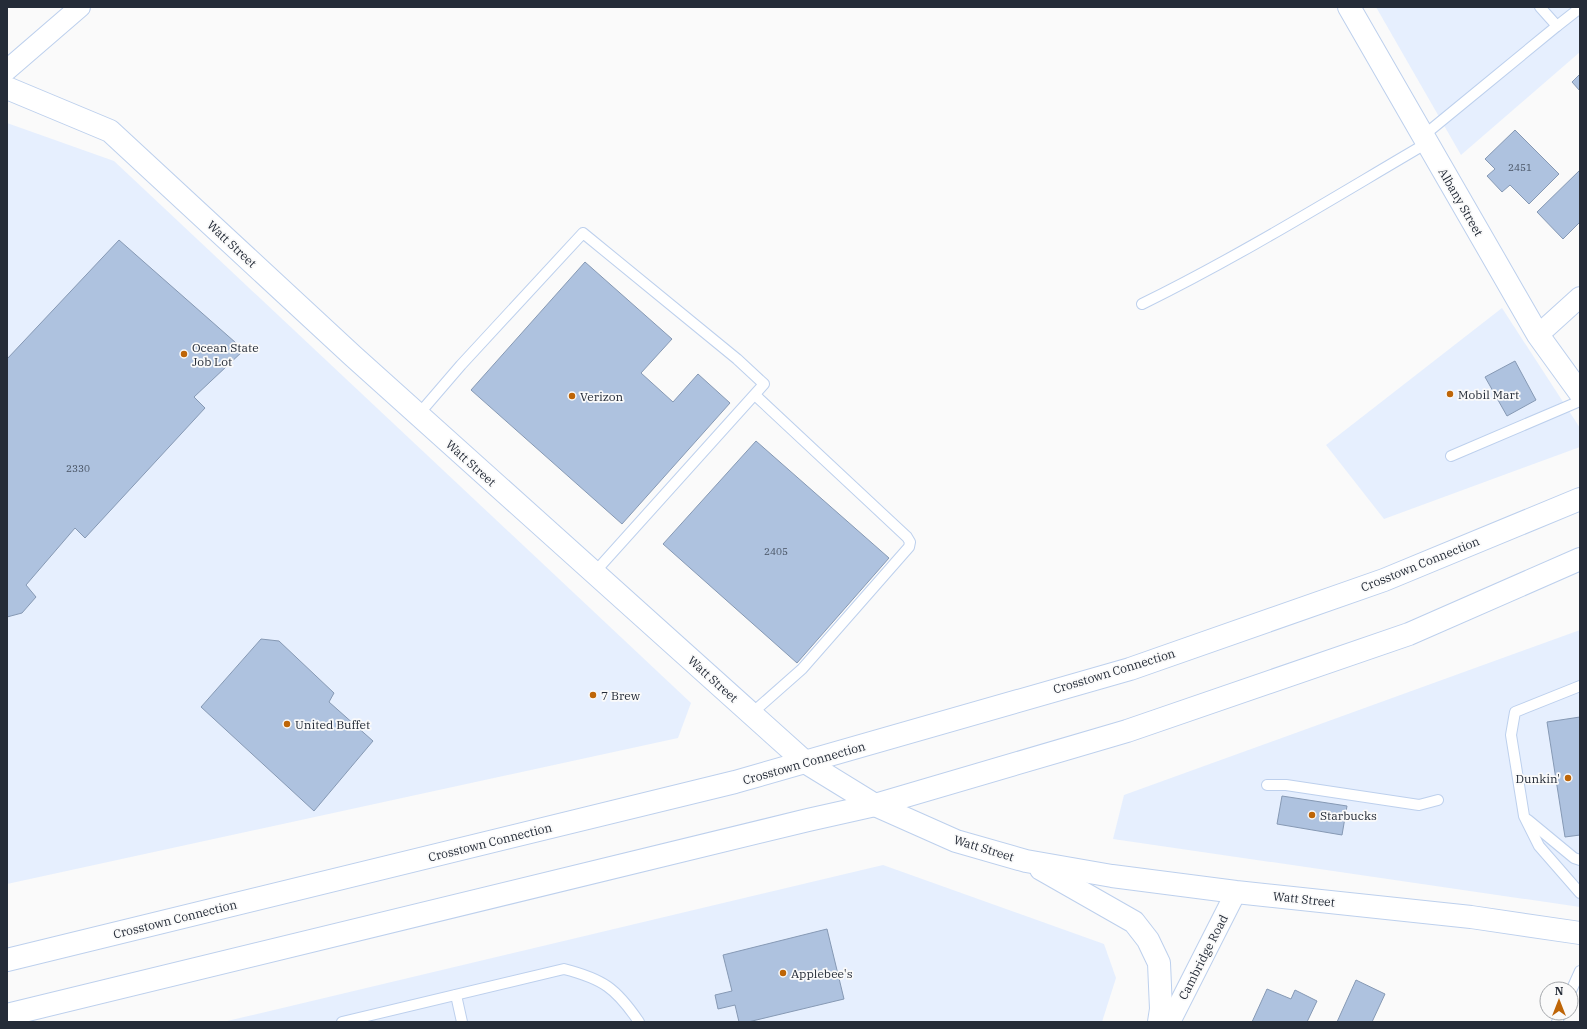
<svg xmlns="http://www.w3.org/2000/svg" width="1587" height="1029" font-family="'IBM Plex Serif',serif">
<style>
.built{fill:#e6effe}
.building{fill:#aec2df;stroke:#8699b4}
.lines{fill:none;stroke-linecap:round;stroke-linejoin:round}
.lane-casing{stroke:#bdd0ed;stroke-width:12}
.street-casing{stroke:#bdd0ed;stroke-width:22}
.secondary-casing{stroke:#bdd0ed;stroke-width:24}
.highway-casing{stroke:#bdd0ed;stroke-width:24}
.lane{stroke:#fff;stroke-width:10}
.street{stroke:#fff;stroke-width:20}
.secondary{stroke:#fff;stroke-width:22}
.highway{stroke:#fff;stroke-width:22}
.poi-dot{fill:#be6507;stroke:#fafafa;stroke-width:1.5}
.labels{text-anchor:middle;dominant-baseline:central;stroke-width:3.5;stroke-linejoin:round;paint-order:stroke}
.number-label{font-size:10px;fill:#475262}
.street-label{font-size:12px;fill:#252c38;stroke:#fafafa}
.poi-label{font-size:12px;fill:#252c38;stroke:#fafafa;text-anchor:start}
</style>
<rect width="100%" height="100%" fill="#fafafa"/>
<!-- built -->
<g class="built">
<polygon points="1376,7 1580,7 1580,52 1461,155"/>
<polygon points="7,123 114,161 691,703 678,738 7,884"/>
<polygon points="1502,308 1580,428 1580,447 1384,519 1326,445"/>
<polygon points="1580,630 1580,907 1113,839 1124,795"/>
<polygon points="883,865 1104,944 1116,978 1102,1022 223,1022"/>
</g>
<!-- building -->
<g class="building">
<polygon points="1580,74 1580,91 1572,82"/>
<polygon points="1515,130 1559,174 1529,204 1510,185 1502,192 1487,176 1495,169 1485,159"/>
<polygon points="1580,170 1580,222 1563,239 1537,212"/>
<polygon points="119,240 244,350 194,397 205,408 85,538 75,528 26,585 36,597 22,613 7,617 7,359"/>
<polygon points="585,262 672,339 641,373 673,402 698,374 730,403 622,524 471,390"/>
<polygon points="1515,361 1536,400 1507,416 1485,377"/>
<polygon points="756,441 889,558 797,663 663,544"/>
<polygon points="261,639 279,641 334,693 329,702 373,741 314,811 201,707"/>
<polygon points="1580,717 1580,835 1565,837 1547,722"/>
<polygon points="1282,796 1347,806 1342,835 1277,824"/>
<polygon points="827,929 844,999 748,1022 739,1022 735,1005 718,1009 715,995 732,991 723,955"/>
<polygon points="1356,980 1385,994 1372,1022 1337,1022"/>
<polygon points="1267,989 1291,999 1295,990 1317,1001 1307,1022 1252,1022"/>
</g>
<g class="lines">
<!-- lane casing -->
<g class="lane-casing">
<g id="lane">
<polyline points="1557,26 1580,8"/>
<polyline points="1423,136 1557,26 1540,7"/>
<path d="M1142 304C1240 256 1333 198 1427 143"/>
<polyline points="418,415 461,365 583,233 737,359 764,384 594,573"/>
<polyline points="1451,456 1580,401"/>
<polyline points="1580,686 1515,712 1511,735 1524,816 1539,846 1580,893"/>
<polyline points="751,714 802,669 909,547 910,542 907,537 755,395"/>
<polyline points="1267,785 1286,785 1419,805 1438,800"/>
<polyline points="1528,820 1574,858 1580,860"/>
<polyline points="1571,991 1580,971"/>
<polyline points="456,995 462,1022"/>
<path d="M342 1022 564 969C603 979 616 988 639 1022"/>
<polyline points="1557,1022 1561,1013"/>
</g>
</g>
<!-- street casing -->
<g class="street-casing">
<g id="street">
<polyline points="7,70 80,7"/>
<polyline points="1538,335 1580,297"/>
<polyline points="1170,1022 1236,892"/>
</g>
</g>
<!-- secondary casing -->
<g class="secondary-casing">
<g id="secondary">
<polyline points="1349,7 1538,335 1580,393"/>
<polyline points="7,88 110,131 353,356 805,762 875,805 956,841 1026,861 1112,876 1236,892 1471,917 1580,933"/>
<polyline points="1041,869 1134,922 1148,940 1159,963 1161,1009 1159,1022"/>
</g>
</g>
<!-- highway casing -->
<g class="highway-casing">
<g id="highway">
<polyline points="7,960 735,782 1130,669 1384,580 1580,499"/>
<polyline points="7,1015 808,820 875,805 1127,731 1409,634 1580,559"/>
</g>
</g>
<!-- lane -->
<use href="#lane" class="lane"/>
<!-- street -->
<use href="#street" class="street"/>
<!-- secondary -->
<use href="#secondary" class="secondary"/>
<!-- highway -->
<use href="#highway" class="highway"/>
</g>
<!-- markers -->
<g class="poi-dot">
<circle cx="184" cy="354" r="4"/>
<circle cx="1450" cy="394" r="4"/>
<circle cx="572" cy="396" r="4"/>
<circle cx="593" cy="695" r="4"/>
<circle cx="287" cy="724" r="4"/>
<circle cx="1568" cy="778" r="4"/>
<circle cx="1312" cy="815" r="4"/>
<circle cx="783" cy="973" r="4"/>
</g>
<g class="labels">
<!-- number labels -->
<g class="number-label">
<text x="1520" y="167">2451</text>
<text x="78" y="468">2330</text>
<text x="776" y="551">2405</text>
</g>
<!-- street labels -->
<g class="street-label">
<text transform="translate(1461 202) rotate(60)">Albany Street</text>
<text transform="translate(232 244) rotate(43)">Watt Street</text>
<text transform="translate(471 463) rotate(42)">Watt Street</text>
<text transform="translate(1420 564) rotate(-22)">Crosstown Connection</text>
<text transform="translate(1114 671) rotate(-17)">Crosstown Connection</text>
<text transform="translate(713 679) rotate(42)">Watt Street</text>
<text transform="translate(804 763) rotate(-16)">Crosstown Connection</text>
<text transform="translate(490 842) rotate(-14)">Crosstown Connection</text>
<text transform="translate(984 848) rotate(17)">Watt Street</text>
<text transform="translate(1304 899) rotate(6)">Watt Street</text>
<text transform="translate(175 919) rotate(-14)">Crosstown Connection</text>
<text transform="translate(1203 957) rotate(-63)">Cambridge Road</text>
</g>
<!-- poi labels -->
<g class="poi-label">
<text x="192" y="347">Ocean State<tspan x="192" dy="14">Job Lot</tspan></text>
<text x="1458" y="394">Mobil Mart</text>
<text x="580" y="396">Verizon</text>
<text x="601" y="695">7 Brew</text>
<text x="295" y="724">United Buffet</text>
<text x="1560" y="778" text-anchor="end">Dunkin'</text>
<text x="1320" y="815">Starbucks</text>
<text x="791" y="973">Applebee's</text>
</g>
</g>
<!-- border -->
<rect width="1587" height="1029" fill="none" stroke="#252c38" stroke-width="16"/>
<!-- north arrow -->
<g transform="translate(1559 1001)"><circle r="19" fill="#fafafa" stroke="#a5a8ac"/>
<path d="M0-3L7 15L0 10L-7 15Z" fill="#be6507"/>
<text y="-6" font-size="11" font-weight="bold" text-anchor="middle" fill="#252c38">N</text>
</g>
</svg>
